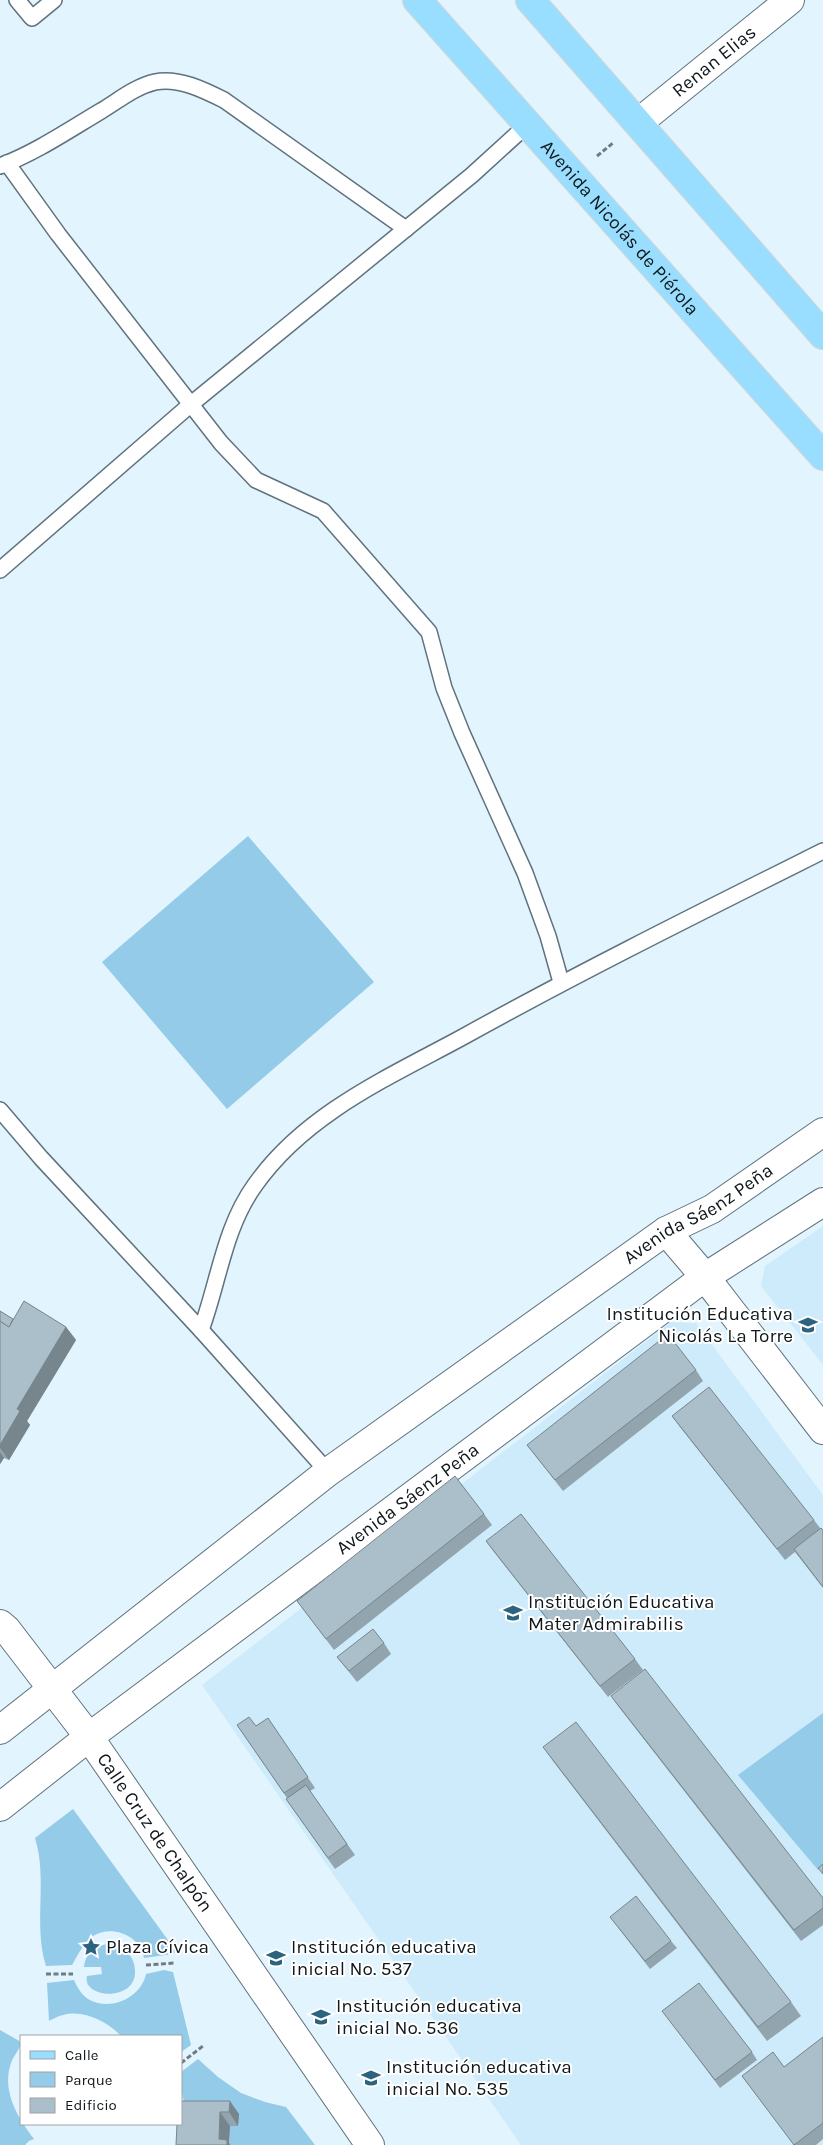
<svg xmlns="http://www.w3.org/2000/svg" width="823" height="2145" font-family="Karla,sans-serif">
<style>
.built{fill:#ceebfb}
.green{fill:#93cbe9}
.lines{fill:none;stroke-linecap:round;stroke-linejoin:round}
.service-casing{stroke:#5f727d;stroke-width:18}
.minor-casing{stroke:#5f727d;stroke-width:30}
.tertiary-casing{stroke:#5f727d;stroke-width:30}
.primary-casing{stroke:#d4d5d6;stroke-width:30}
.path{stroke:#707c83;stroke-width:3;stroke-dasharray:5 2.5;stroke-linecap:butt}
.service{stroke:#fff;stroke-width:15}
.minor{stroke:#fff;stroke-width:28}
.tertiary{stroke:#fff;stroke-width:28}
.primary{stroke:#99defe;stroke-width:28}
.wall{fill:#92a4ae}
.shaded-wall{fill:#77868d}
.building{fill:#aabfca;stroke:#77868d}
.labels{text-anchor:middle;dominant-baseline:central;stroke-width:4;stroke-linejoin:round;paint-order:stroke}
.street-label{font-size:19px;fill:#0f171b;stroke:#fff}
.poi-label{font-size:19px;fill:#0f171b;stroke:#fff;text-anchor:start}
</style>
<rect width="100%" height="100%" fill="#e2f4fd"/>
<!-- built -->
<g class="built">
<polygon points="823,1226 823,1365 761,1286 765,1266"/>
<polygon points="671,1322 696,1323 823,1495 823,2145 521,2145 202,1685"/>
</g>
<!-- green -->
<g class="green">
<polygon points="248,836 374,982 227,1109 102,962"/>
<polygon points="823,1713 823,1866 818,1870 738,1775"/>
<path d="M73 1809 173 1947 176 1951 173 1954 144 1958C141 1936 112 1924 93 1936 83 1943 78 1955 72 1965L46 1966C33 1924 48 1880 35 1838Z"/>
<path d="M112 1944C123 1947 131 1953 134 1964 144 2003 81 2000 87 1976L102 1974 101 1967H84C86 1951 97 1944 112 1944Z"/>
<path d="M164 1970 173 1972 191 2045 181 2052V2036H121C108 2022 84 2009 63 2015 58 2016 53 2019 49 2021L47 1983 74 1980C77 1987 81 1994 88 1999 110 2012 141 1998 146 1974Z"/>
<path d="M0 2030 21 2042C20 2050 13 2056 11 2063 1 2092 19 2119 34 2139L29 2141 25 2145H0Z"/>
<polygon points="198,2059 218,2077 241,2093 265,2102 286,2107 315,2145 229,2145 230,2126 238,2126 187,2115 181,2089 181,2072"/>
</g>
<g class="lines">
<!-- service casing -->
<g class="service-casing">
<g id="service">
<polyline points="17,0 32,18 54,0"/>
<polyline points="7,163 58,234 221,443 256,480 323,511 429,632 444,688 462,733 525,873 548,936 561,982"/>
<path d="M0 166C35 153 69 130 101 111 118 101 134 87 155 82 178 77 204 90 224 100L406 229"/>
<polyline points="0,570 190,405 472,175 528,124"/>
<polyline points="0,1110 41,1158 201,1330 328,1472"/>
<path d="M201 1330C219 1281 224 1228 255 1185 305 1114 387 1078 461 1038 580 972 701 912 823 851"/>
</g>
</g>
<!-- minor casing -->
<g class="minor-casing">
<g id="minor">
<path id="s1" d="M638 123 790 0"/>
<polyline points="666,1231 705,1277 823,1430"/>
<path id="s2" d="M0 1624 7 1630 89 1737 370 2145"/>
</g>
</g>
<!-- tertiary casing -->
<g class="tertiary-casing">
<g id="tertiary">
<path id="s3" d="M0 1730 328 1472 666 1231 712 1209 823 1132"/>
<path id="s4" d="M0 1807 89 1737 705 1277 823 1202"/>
</g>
</g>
<!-- primary casing -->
<g class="primary-casing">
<g id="primary">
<path id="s5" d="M417 0 823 456"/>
<polyline points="530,0 823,335"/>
</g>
</g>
<!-- path -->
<g class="path">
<polyline points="597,156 613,143"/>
<polyline points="146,1965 175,1963"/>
<polyline points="46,1974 73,1974"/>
<polyline points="181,2063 203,2046"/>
</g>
<!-- service -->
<use href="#service" class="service"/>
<!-- minor -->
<use href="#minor" class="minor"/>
<!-- tertiary -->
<use href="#tertiary" class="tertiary"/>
<!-- primary -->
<use href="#primary" class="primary"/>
</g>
<!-- wall -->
<g class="wall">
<polygon points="0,1311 13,1319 66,1327 76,1340 27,1421 30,1425 9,1460 4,1458 0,1464"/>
<polygon points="696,1370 703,1381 563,1491 527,1445"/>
<polygon points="672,1416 814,1520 820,1528 823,1530 823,1588 795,1552 785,1560 680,1427"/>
<polygon points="484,1514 492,1525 334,1650 297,1601"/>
<polygon points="486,1541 635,1659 643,1670 608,1697 494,1552"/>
<polygon points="384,1643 391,1654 357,1682 337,1657"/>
<polygon points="611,1696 823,1898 823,1925 801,1941 618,1706"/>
<polygon points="268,1718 315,1788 310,1791 355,1855 335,1869 286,1799 287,1798 237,1725 256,1726"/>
<polygon points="543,1747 791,2002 801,2016 767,2041 553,1761"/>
<polygon points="610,1917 671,1941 677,1948 650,1969"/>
<polygon points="668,2018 752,2052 757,2060 720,2088"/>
<polygon points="823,2037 823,2139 816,2145 794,2145 742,2076 784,2067"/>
<polygon points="181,2101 239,2114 238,2126 230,2126 229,2143 230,2145 176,2145"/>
</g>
<!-- shaded-wall -->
<g class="shaded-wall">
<polygon points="66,1327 76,1340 27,1421 30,1425 9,1460 0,1448 0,1445 17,1409"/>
<polygon points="0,1452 4,1458 0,1464"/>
<polygon points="230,2101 239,2114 238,2126 229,2112"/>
<polygon points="220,2112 230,2126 229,2143 230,2145 223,2145 219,2139"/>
</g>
<!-- building -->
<g class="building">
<polygon points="24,1301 66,1327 17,1409 20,1411 0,1445 0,1321 9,1327"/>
<polygon points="0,1311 13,1319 9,1327 0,1321"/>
<polygon points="668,1334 696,1370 555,1480 527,1445"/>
<polygon points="709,1387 814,1520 777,1549 672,1416"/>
<polygon points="455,1476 484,1514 326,1639 297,1601"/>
<polygon points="521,1514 635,1659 600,1686 486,1541"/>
<polygon points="821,1528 823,1530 823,1587 794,1549"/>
<polygon points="373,1629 384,1643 349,1671 337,1657"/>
<polygon points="645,1669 823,1898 823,1908 794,1930 611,1696"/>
<polygon points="249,1717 256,1726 268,1718 308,1777 284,1793 237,1725"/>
<polygon points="576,1722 791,2002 758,2027 543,1747"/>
<polygon points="306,1785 347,1844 328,1858 286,1799"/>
<polygon points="823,1864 823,1874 818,1868"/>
<polygon points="636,1896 671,1941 645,1961 610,1917"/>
<polygon points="699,1983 752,2052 715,2080 662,2011"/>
<polygon points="823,2037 823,2123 794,2145 742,2076 773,2052 784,2067"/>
<polygon points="181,2101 230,2101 229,2112 220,2112 219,2139 227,2140 227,2145 176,2145 177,2124 181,2124"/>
</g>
<!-- icons -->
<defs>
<g id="school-bare" transform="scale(1.5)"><path d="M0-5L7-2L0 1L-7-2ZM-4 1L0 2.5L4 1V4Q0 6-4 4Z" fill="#2c637e" stroke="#fff" stroke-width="2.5" paint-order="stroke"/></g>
<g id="sight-bare" transform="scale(1.5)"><path d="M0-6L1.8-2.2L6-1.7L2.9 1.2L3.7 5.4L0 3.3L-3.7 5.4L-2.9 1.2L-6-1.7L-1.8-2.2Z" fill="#2c637e" stroke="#fff" stroke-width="2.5" paint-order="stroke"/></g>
</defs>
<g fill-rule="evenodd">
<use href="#school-bare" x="808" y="1325"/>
<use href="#school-bare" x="513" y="1613"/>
<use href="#sight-bare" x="91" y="1947"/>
<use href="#school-bare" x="276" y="1958"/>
<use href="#school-bare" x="321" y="2017"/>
<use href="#school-bare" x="371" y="2078"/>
</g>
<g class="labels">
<!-- street labels -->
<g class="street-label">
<text stroke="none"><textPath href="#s1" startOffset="98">Renan Elias</textPath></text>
<text stroke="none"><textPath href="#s5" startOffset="305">Avenida Nicolás de Piérola</textPath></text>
<text stroke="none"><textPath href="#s3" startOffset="869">Avenida Sáenz Peña</textPath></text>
<text stroke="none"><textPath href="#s4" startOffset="511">Avenida Sáenz Peña</textPath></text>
<text stroke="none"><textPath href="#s2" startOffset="260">Calle Cruz de Chalpón</textPath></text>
</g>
<!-- poi labels -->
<g class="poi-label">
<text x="793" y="1314" text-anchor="end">Institución Educativa<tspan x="793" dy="22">Nicolás La Torre</tspan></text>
<text x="528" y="1602">Institución Educativa<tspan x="528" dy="22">Mater Admirabilis</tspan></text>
<text x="106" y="1947">Plaza Cívica</text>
<text x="291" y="1947">Institución educativa<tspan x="291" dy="22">inicial No. 537</tspan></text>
<text x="336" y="2006">Institución educativa<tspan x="336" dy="22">inicial No. 536</tspan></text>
<text x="386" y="2067">Institución educativa<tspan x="386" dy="22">inicial No. 535</tspan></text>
</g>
</g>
<!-- legend -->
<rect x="20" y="2035" width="162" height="90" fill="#ffffff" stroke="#9fa2a4"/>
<rect x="30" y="2051" width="25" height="8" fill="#99defe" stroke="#9fa2a4"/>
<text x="65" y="2060" font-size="15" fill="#0f171b">Calle</text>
<rect x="30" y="2072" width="25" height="15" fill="#93cbe9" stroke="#9fa2a4"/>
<text x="65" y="2085" font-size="15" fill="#0f171b">Parque</text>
<rect x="30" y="2098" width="25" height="15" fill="#aabfca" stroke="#9fa2a4"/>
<text x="65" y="2110" font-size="15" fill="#0f171b">Edificio</text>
</svg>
